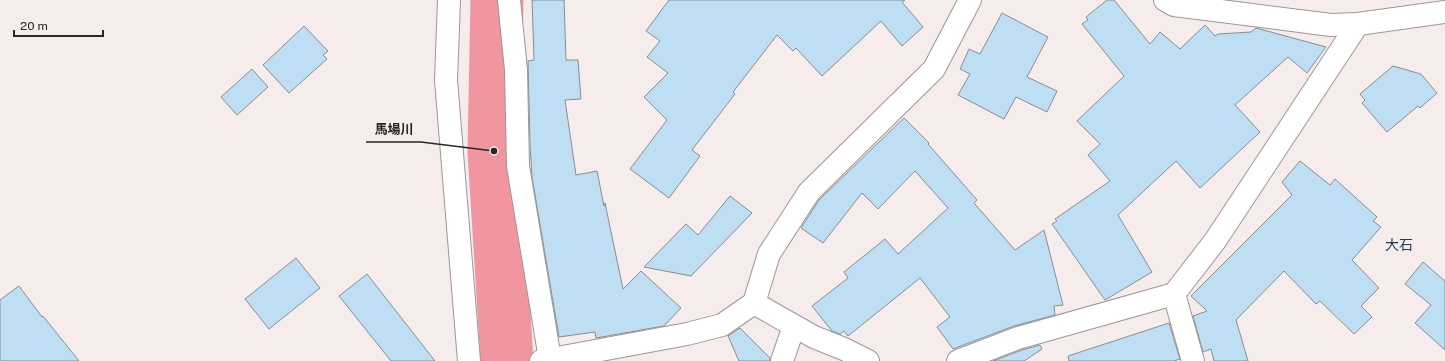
<svg xmlns="http://www.w3.org/2000/svg" width="1445" height="361" font-family="'Public Sans','Noto Sans JP',sans-serif">
<style>
.lines{fill:none;stroke-linecap:round;stroke-linejoin:round}
.river{stroke:#f196a1;stroke-width:53}
.building{fill:#bedef3;stroke:#878f93}
.minor-casing{stroke:#9f9596;stroke-width:24}
.minor{stroke:#fff;stroke-width:22}
.labels{text-anchor:middle;dominant-baseline:central;stroke-width:3;stroke-linejoin:round;paint-order:stroke}
.quarter-label{font-size:14px;fill:#143e54;stroke:#f6ecec}
.leader{fill:none;stroke:#2a2626;stroke-width:1.5}
.callout-dot{fill:#2a2626;stroke:#f6ecec;stroke-width:1.5}
.callout-label{font-size:13px;text-anchor:middle;font-weight:bold;fill:#2a2626;stroke:#f6ecec;stroke-width:3;stroke-linejoin:round;paint-order:stroke}
</style>
<rect width="100%" height="100%" fill="#f6ecec"/>
<g class="lines">
<!-- river -->
<polyline class="river" points="497,0 494,151 507,361"/>
</g>
<!-- building -->
<g class="building">
<polygon points="532,0 564,0 566,60 578,60 581,99 565,100 576,175 597,171 604,206 605,203 623,289 641,271 681,308 664,326 596,338 595,332 559,337 532,177 530,145 528,61 534,60"/>
<polygon points="669,0 905,0 902,2 923,27 902,46 881,21 822,76 796,48 793,51 777,35 733,92 735,94 692,150 700,156 669,198 630,169 667,120 644,97 668,73 647,57 660,41 646,31"/>
<polygon points="1107,0 1114,0 1150,44 1160,32 1180,49 1205,25 1215,36 1218,34 1251,32 1256,28 1326,47 1307,73 1288,57 1235,105 1260,132 1200,188 1176,161 1118,215 1152,272 1105,300 1052,224 1057,221 1055,219 1110,181 1088,155 1100,144 1077,121 1124,76 1082,24 1088,20 1086,17"/>
<polygon points="1002,13 1048,37 1027,77 1057,91 1047,112 1016,97 1004,119 958,95 970,74 960,69 969,49 980,54"/>
<polygon points="304,26 328,51 323,55 327,59 289,93 263,65"/>
<polygon points="1393,66 1421,74 1437,93 1420,108 1418,106 1387,132 1362,103 1365,100 1360,94"/>
<polygon points="252,69 268,87 237,115 221,97"/>
<polygon points="904,118 929,143 928,144 977,200 974,203 1015,250 1044,230 1063,305 1054,306 1055,315 1014,326 953,349 937,327 950,317 920,278 848,336 844,331 840,334 832,331 812,306 848,278 844,272 885,239 898,254 948,208 915,171 878,209 862,193 823,243 801,228 819,200"/>
<polygon points="1300,161 1330,185 1335,179 1377,217 1373,221 1381,227 1352,260 1379,288 1361,306 1372,317 1354,334 1320,301 1316,304 1284,271 1236,320 1248,361 1214,361 1211,349 1203,352 1193,316 1207,311 1191,296 1292,195 1282,182"/>
<polygon points="730,196 752,213 691,276 644,267 686,224 698,235"/>
<polygon points="296,258 320,288 269,329 245,299"/>
<polygon points="1423,262 1445,281 1445,350 1415,323 1431,305 1405,284"/>
<polygon points="367,274 435,361 391,361 339,296"/>
<polygon points="19,286 42,317 43,316 79,361 0,361 0,300"/>
<polygon points="1169,323 1180,359 1174,361 1069,361 1068,356"/>
<polygon points="740,328 770,358 770,361 739,361 728,336"/>
<polygon points="1040,345 1042,349 1024,361 993,361 1022,350"/>
</g>
<g class="lines">
<!-- minor casing -->
<g class="minor-casing">
<g id="minor">
<polyline points="449,0 446,80 469,361"/>
<polyline points="509,0 516,70 518,166 550,359"/>
<polyline points="1165,0 1174,5 1331,25 1358,24 1445,12"/>
<polyline points="1174,294 1193,361"/>
<polyline points="754,303 814,337 844,349 868,361"/>
<polyline points="541,361 687,334 722,325 754,303 769,254 809,192 934,69 970,0"/>
<polyline points="782,361 794,326"/>
<polyline points="958,361 1018,338 1174,294 1215,241 1358,24"/>
</g>
</g>
<!-- minor -->
<use href="#minor" class="minor"/>
</g>
<g class="labels">
<!-- quarter labels -->
<g class="quarter-label">
<text x="1399" y="245">大石</text>
</g>
</g>
<!-- callouts -->
<path class="leader" d="M494 151L421 142H366"/>
<circle class="callout-dot" cx="494" cy="151" r="4"/>
<g class="callout-label">
<text x="394" y="134">馬場川</text>
</g>
<!-- scale -->
<path d="M14 30v6h89v-6" fill="none" stroke="#2a2626" stroke-width="2"/>
<text x="20" y="30" font-size="12" fill="#2a2626" stroke="#f6ecec" stroke-width="3" paint-order="stroke">20 m</text>
</svg>
